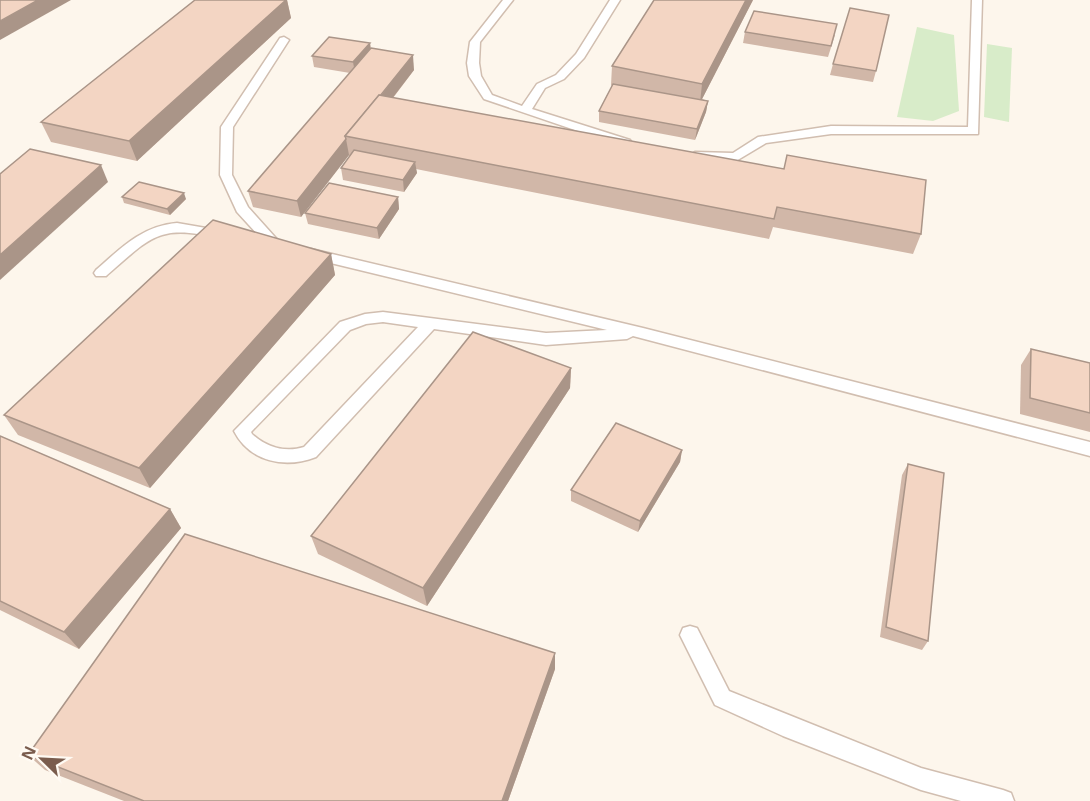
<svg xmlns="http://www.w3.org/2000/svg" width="1090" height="801" font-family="'Open Sans',sans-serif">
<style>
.green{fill:#d8ecc9}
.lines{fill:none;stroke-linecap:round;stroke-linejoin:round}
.service-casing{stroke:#d1beb0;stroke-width:3}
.service{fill:#fff;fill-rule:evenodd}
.wall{fill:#d1b7a8}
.shaded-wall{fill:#aa9588}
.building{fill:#f3d5c3;stroke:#aa9588;stroke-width:1.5}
</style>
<rect width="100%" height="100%" fill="#fdf6ec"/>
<!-- green -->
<g class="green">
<polygon points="917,27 954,35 959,111 933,121 897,117"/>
<polygon points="987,44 1012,48 1009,122 984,117"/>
</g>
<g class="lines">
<!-- service casing -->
<g class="service-casing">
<g id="service">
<polygon points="503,0 513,0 480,42 479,63 481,76 492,95 522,106 537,84 556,75 576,54 610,0 620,0 584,58 564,79 545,88 532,109 630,140 632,143 630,146 622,146 484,99 469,76 467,63 470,42"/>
<polygon points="972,0 982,0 978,134 831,134 766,143 736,161 695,160 689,156 695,152 733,153 758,137 831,126 968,127"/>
<polygon points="284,37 289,40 233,127 232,175 248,207 283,246 276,251 271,249 237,212 220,175 221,127 280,38"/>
<path d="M177 223 229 232 231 235 224 239C159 224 154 234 106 276H96L94 273 96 270C121 248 142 226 177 223Z"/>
<path d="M311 249 643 328 1090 442V456L633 336 627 339 546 345 434 329 316 457C285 469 250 462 234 431L340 322 365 314 383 312 546 333 607 330 306 257 304 254 306 251ZM383 322 418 327 304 447C285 453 266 447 252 434L251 432 350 330 366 324Z"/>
<polygon points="690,626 697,628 729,691 921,768 1003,790 1011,793 1014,801 961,801 921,790 783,736 715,705 680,635 683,628"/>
</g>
</g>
<!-- service -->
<use href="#service" class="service"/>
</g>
<!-- wall -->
<g class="wall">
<polygon points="195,0 287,0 291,18 137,161 51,142 41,122"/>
<polygon points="753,0 702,99 708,101 706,112 695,140 599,122 599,111 612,86 611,85 612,66"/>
<polygon points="745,32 835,35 828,57 743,43"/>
<polygon points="370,43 371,49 414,70 393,98 921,234 913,254 773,227 769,239 416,169 417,173 404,192 343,180 341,168 350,156 349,155 301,217 253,207 248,191 350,73 314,67 312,56"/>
<polygon points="833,64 876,71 873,82 830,75"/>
<polygon points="122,197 186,199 170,215 124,203"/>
<polygon points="398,197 399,209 379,239 308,224 305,213"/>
<polygon points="331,254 335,275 150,488 18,435 4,415"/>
<polygon points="1031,349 1090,363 1090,432 1020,414 1021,365"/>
<polygon points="571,368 570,388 427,606 318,554 311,536"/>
<polygon points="0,436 170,509 181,528 79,649 0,610"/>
<polygon points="682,450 680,462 638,532 571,501 571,490"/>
<polygon points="908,464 928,641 922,650 880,637 902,475"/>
<polygon points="555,653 555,669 508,801 124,801 45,770 28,755"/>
</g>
<!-- shaded-wall -->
<g class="shaded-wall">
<polygon points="38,0 71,0 0,40 0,21"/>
<polygon points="286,0 287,0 291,18 137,161 129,141"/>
<polygon points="746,0 753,0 700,103 702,84"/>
<polygon points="370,43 371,54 355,73 353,62"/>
<polygon points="413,55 414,70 361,139 348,137"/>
<polygon points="708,101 706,112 695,140 697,129"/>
<polygon points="346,139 349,155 301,217 297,201"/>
<polygon points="415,162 417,173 404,192 403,180"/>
<polygon points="101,165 108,182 0,280 0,255"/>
<polygon points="184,193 186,199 170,215 167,209"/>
<polygon points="398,197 399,209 379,239 377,228"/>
<polygon points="331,254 335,275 150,488 139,468"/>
<polygon points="571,368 570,388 427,606 423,588"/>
<polygon points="682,450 680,462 638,532 640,521"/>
<polygon points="170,509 181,528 79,649 64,632"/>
<polygon points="555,653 555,669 508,801 502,801"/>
</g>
<!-- building -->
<g class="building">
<polygon points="0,0 38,0 0,21"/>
<polygon points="195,0 286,0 129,141 41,122"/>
<polygon points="654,0 746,0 702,84 612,66"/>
<polygon points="850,8 889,15 876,71 833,64"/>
<polygon points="754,11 837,24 831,46 745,32"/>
<polygon points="329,37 370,43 353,62 312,56"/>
<polygon points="371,48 413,55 380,96 379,95 345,136 346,139 297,201 248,191"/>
<polygon points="613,84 708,101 697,129 599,111"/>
<polygon points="379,95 784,169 787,155 926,180 921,234 777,207 774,219 345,136"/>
<polygon points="30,149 101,165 0,255 0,174"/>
<polygon points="354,150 415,162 403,180 341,168"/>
<polygon points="139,182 184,193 167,209 122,197"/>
<polygon points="329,183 398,197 377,228 305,213"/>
<polygon points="213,220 331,254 139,468 4,415"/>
<polygon points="473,332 571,368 423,588 311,536"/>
<polygon points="1031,349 1090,363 1090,413 1030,398"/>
<polygon points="616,423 682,450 640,521 571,490"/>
<polygon points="0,436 170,509 64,632 0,601"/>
<polygon points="908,464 944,473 928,641 886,627"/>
<polygon points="185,534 555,653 502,801 144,801 28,755"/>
</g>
<!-- north arrow -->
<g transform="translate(42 759) rotate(294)" stroke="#fffaf3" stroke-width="4.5" paint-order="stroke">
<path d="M0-4.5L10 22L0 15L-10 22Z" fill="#7a5c4d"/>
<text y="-9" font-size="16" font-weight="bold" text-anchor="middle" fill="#7a5c4d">N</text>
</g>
</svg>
